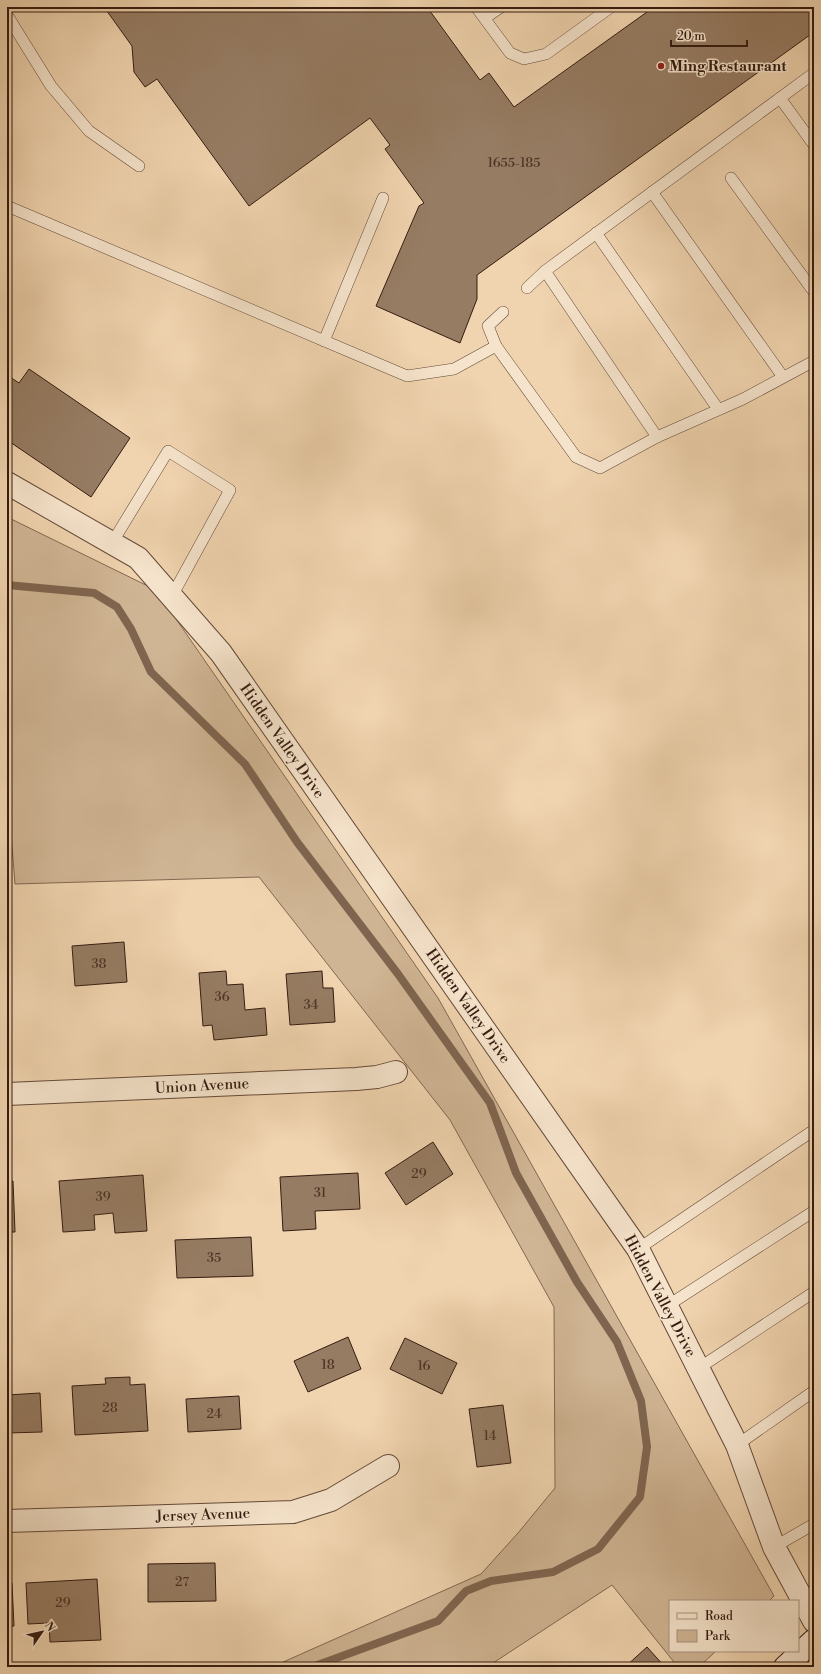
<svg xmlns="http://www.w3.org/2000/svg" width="821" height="1674" font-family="'Libre Bodoni',serif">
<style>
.green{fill:#d0b594;stroke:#826852}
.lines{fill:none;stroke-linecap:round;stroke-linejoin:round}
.stream{stroke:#7f654f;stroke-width:8}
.building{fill:#967c63;stroke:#351c11}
.lane-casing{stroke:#644a38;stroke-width:12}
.street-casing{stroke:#644a38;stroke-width:24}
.secondary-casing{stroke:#351c11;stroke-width:24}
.lane{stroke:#f5e3cb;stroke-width:11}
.street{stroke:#f5e3cb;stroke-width:22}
.secondary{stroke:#f5e3cb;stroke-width:22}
.poi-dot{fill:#8f2418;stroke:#f5e3cb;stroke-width:1.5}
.labels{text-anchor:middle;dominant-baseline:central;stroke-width:3;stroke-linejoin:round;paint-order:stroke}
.number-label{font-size:13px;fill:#4d3426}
.poi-label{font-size:15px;font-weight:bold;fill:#351c11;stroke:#f5e3cb;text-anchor:start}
.street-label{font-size:15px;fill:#351c11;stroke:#f5e3cb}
</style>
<rect width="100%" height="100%" fill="#f0d4af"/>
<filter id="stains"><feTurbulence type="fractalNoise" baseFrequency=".005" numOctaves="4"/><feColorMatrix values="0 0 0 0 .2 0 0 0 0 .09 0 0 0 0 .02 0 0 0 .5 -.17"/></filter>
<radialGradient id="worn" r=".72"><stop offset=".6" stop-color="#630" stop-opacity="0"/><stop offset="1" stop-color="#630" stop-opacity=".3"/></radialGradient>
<!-- green -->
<polygon class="green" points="7,517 156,590 438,998 774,1596 769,1601 670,1601 670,1651 716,1651 699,1667 678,1667 612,1585 487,1667 272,1667 481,1574 518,1533 555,1488 554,1307 450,1120 259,877 15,884 7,783"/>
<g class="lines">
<!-- stream -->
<polyline class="stream" points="7,585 94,593 117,607 131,629 151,672 245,764 297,842 398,974 490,1103 516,1173 577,1282 617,1342 641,1401 647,1447 640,1497 598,1549 553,1572 491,1581 466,1591 438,1621 312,1667"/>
</g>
<!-- building -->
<g class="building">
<polygon points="104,7 427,7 480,80 489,73 514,107 654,7 814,7 814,32 477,275 477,299 460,343 376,306 419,206 424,203 385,149 390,145 370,118 249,206 157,79 145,87 134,72 132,46"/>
<polygon points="29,369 130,438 91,497 7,440 7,375 19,383"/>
<polygon points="124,942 127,982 75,986 72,946"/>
<polygon points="226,971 227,985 243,984 245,1010 265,1008 267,1035 214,1040 212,1025 203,1026 199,973"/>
<polygon points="322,971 323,988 333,988 335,1022 290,1025 286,974"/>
<polygon points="433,1142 453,1174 406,1205 385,1173"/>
<polygon points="358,1173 360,1209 315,1211 316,1229 283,1231 280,1177"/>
<polygon points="143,1175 147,1231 115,1233 113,1213 94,1215 95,1230 63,1232 59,1181"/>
<polygon points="7,1181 13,1181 15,1232 7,1232"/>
<polygon points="251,1237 253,1276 177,1278 175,1240"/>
<polygon points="348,1337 361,1369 308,1392 294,1361"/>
<polygon points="405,1338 457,1363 442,1394 390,1369"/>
<polygon points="130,1377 130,1385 145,1384 148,1431 75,1435 72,1386 106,1384 105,1378"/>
<polygon points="40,1393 42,1432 7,1433 7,1395"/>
<polygon points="239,1396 241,1429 188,1432 186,1399"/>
<polygon points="503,1405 511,1463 477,1467 469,1409"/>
<polygon points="215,1563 216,1601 148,1602 148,1564"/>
<polygon points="97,1579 101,1640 50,1642 49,1623 28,1624 26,1583"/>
<polygon points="7,1583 12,1583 14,1626 7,1626"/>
<polygon points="647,1647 665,1667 625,1667"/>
</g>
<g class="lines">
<!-- lane casing -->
<g class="lane-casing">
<g id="lane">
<polyline points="476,7 510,53 524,59 546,54 611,7"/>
<polyline points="7,15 51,86 89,131 139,166"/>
<polyline points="485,18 501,7"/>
<polyline points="780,98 814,145"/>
<polyline points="731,178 814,292"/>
<polyline points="652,192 783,377"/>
<polyline points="7,206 407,376 454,369 496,346"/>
<polyline points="596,233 718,409"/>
<polyline points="545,271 657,437"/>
<polyline points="527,288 545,271 814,73"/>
<polyline points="503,312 488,326 496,346 576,457 600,468 657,437 743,399 814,361"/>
<polyline points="324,341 383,198"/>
<polyline points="112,543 168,451 230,490 172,596"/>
<polyline points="638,1249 814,1130"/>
<polyline points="667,1306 814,1211"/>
<polyline points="699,1368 814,1292"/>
<polyline points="737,1445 814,1391"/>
<polyline points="774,1547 814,1524"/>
</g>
</g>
<!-- street casing -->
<g class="street-casing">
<g id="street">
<polyline points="7,483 138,558 221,653 638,1249 737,1445 774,1547 814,1621"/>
<polyline points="7,1094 356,1079 377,1077 396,1072"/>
<polyline points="7,1521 293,1512 331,1500 388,1466"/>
</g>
</g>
<!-- secondary casing -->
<g class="secondary-casing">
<polyline id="secondary" points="785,1667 814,1640"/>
</g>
<!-- lane -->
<use href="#lane" class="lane"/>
<!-- street -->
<use href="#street" class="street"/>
<!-- secondary -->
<use href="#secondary" class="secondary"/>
</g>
<!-- markers -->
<circle class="poi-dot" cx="661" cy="66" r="4"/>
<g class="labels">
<!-- number labels -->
<g class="number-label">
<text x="514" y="163">1655-185</text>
<text x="99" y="964">38</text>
<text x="222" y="997">36</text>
<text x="311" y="1005">34</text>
<text x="419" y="1174">29</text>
<text x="320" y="1193">31</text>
<text x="103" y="1197">39</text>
<text x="214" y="1258">35</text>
<text x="328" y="1365">18</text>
<text x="424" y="1366">16</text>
<text x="110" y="1408">28</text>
<text x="214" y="1414">24</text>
<text x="490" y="1436">14</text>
<text x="182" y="1582">27</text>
<text x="63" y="1603">29</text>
</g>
<!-- poi labels -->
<g class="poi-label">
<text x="669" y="66">Ming Restaurant</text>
</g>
<!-- street labels -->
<g class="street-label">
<text transform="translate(282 741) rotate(55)">Hidden Valley Drive</text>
<text transform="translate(468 1006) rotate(55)">Hidden Valley Drive</text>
<text transform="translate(202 1086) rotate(-3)">Union Avenue</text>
<text transform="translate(660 1296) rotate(62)">Hidden Valley Drive</text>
<text transform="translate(203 1515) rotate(-2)">Jersey Avenue</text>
</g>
</g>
<!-- margin -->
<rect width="821" height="1674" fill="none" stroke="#f0d4af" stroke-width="24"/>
<rect x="8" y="8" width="805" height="1658" fill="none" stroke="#351c11" stroke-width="2"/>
<rect x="12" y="12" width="797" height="1650" fill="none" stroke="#351c11"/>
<!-- legend -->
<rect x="669" y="1600" width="130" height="52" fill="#f5e3cb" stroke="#a89381"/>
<rect x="677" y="1613" width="20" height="6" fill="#f5e3cb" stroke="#a89381"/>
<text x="705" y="1620" font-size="12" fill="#351c11">Road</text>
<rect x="677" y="1630" width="20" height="12" fill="#d0b594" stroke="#a89381"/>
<text x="705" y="1640" font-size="12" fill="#351c11">Park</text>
<!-- north arrow -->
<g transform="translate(42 1632) rotate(56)" stroke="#f5e3cb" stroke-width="3" paint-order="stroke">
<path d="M0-3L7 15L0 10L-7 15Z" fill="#351c11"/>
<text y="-6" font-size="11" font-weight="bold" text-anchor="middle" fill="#351c11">N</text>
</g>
<!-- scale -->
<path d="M671 40v6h76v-6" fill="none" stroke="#351c11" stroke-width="2"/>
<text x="677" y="40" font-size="12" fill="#351c11" stroke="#f5e3cb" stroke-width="3" paint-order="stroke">20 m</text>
<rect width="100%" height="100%" filter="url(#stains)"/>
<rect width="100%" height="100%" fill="url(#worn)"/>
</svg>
